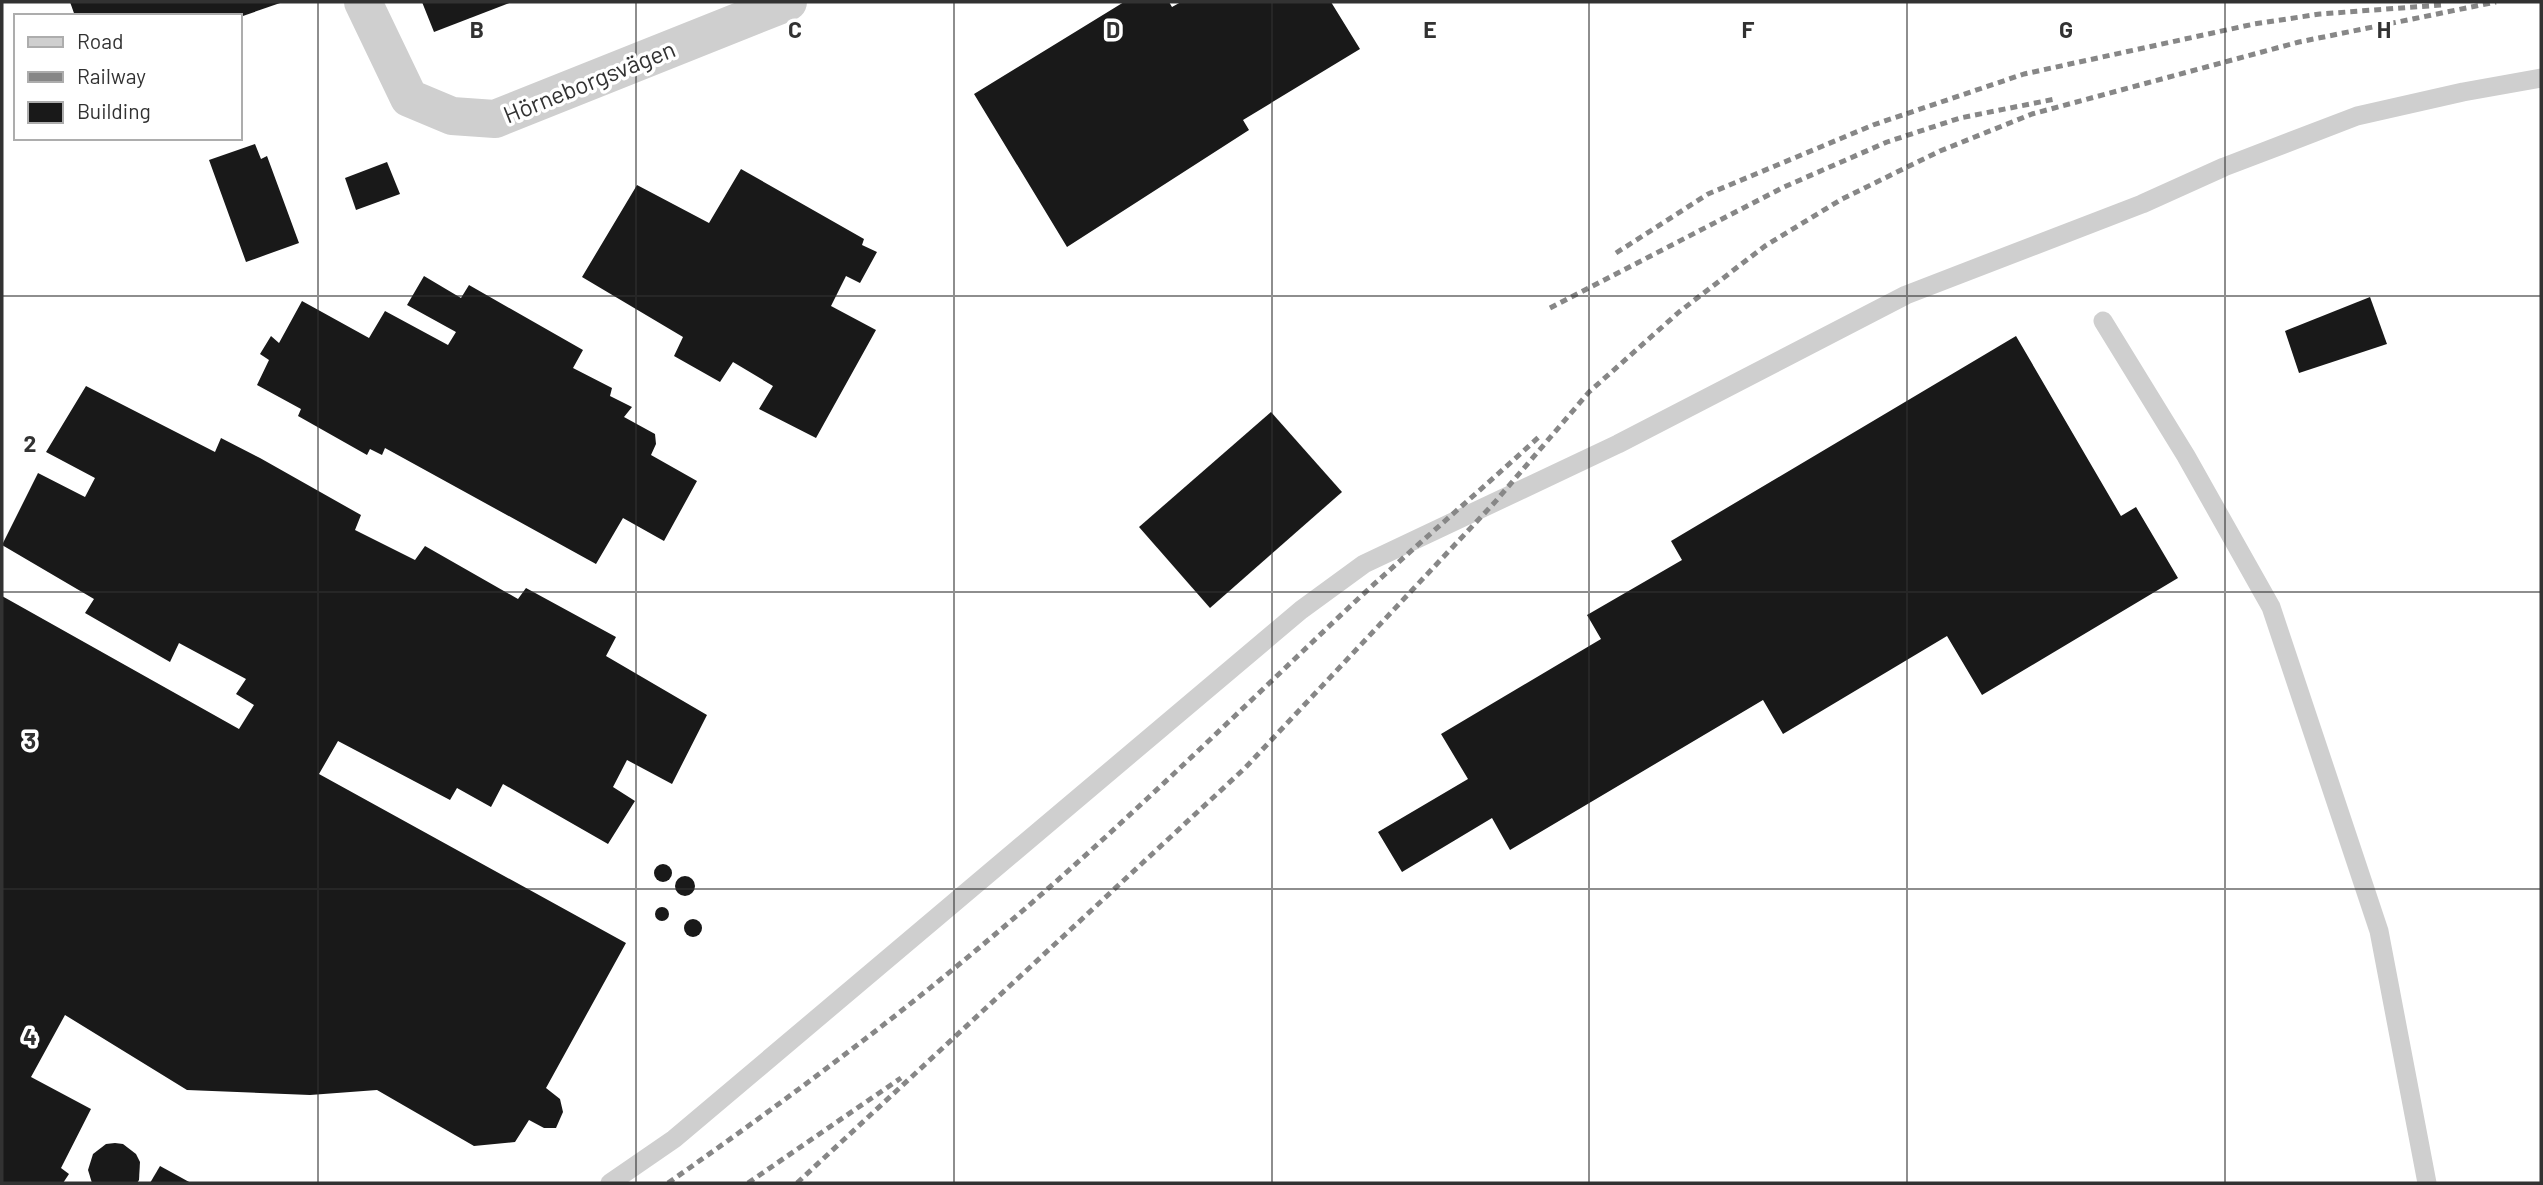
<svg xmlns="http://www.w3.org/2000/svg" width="2543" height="1185" font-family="Barlow,sans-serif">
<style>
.building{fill:#191919}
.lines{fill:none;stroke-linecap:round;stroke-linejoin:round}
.lane{stroke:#cfcfcf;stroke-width:19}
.street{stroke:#cfcfcf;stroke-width:38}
.rail{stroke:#878787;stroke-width:5;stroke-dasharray:7 5;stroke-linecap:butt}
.grid{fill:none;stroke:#323232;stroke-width:2;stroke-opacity:0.55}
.labels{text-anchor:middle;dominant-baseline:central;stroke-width:7;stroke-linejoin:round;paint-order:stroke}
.street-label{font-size:24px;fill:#323232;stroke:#fff}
.grid-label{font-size:23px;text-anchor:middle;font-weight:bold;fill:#323232;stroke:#fff;stroke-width:7;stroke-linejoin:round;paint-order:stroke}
</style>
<rect width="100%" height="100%" fill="#fff"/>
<!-- building -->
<g class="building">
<polygon points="70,2 283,2 240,17 75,16"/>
<polygon points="422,2 512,2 434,32"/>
<polygon points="1124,2 1169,2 1172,7 1181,2 1331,2 1360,49 1243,120 1249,130 1067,247 974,94"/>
<polygon points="255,144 261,159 267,156 299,243 246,262 209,160"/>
<polygon points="387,162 400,194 356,210 345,178"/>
<polygon points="741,169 864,239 862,245 877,252 860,283 846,276 831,306 876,330 816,438 759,409 773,386 733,362 720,382 674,356 683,337 582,277 637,185 709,223"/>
<polygon points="424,276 461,298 469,285 583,350 573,368 612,388 610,396 632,407 624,417 655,434 656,444 651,455 697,481 664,541 623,518 596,564 385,448 382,455 370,449 367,455 298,416 301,409 257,385 269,360 260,354 271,336 279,343 302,301 369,338 385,311 448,345 456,332 407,305"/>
<polygon points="2370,297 2387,344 2299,373 2285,331"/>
<polygon points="2016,336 2121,516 2136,507 2178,578 1982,695 1947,636 1783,734 1763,700 1510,850 1492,818 1402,872 1378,832 1468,779 1441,734 1601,639 1587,615 1682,560 1671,541"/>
<polygon points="86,386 215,452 221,438 260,458 361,515 355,530 415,560 425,546 518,599 526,588 616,637 606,656 707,715 672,784 627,760 613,787 635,801 608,844 503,784 491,807 457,788 450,800 338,741 319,774 626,943 546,1088 560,1099 563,1112 556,1128 544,1128 529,1120 515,1142 474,1146 377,1090 310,1095 187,1090 65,1015 31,1077 91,1109 61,1168 69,1174 63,1183 2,1183 2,596 239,729 254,705 236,694 246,679 179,643 170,662 85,613 94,599 2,545 38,473 85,497 95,478 46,452"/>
<polygon points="1271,412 1342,492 1210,608 1139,527"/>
<circle cx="663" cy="873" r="9"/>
<circle cx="685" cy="886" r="10"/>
<circle cx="662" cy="914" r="7"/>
<circle cx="693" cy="928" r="9"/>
<polygon points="115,1143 123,1144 136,1154 140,1162 139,1180 137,1183 92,1183 88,1170 93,1154 106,1144"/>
<polygon points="160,1166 191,1183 150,1183"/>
</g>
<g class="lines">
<!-- lane -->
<g class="lane">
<polyline points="2103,321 2186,456 2271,607 2379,931 2427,1183"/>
<polyline points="610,1183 674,1139 1301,610 1364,564 1618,444 1906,295 2142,204 2224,167 2357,116 2463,92 2541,78"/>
</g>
<!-- street -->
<polyline class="street" points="363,2 409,98 452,116 495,119 788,2"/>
<!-- rail -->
<g class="rail">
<polyline points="1616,253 1708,194 1873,125 2024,74 2254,24 2320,14 2441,5"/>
<polyline points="1550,308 1784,187 1887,142 1960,118 2055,99"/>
<path d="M668 1183C781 1104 893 1021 999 931 1124 825 1241 709 1360 597 1420 542 1481 490 1541 435"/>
<polyline points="748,1183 901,1078"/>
<polyline points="797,1183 1245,768 1495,502 1589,392 1679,312 1765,246 1842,199 1940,151 2032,114 2299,42 2496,2"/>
</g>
</g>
<!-- grid -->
<path class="grid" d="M318 2V1183M636 2V1183M954 2V1183M1272 2V1183M1589 2V1183M1907 2V1183M2225 2V1183M2 296H2541M2 592H2541M2 889H2541"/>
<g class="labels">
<!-- street labels -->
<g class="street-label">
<text transform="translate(589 81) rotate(-22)">Hörneborgsvägen</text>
</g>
</g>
<g class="grid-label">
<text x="477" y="38">B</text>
<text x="795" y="38">C</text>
<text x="1113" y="38">D</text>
<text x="1430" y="38">E</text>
<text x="1748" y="38">F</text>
<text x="2066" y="38">G</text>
<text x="2384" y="38">H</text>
<text x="30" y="452">2</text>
<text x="30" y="749">3</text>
<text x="30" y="1045">4</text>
</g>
<!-- border -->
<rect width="2543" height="1185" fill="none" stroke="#323232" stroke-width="7"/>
<!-- legend -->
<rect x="14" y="14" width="228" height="126" fill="#ffffff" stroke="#adadad" stroke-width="2"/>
<rect x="28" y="37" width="35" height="10" fill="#cfcfcf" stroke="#adadad" stroke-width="2"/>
<text x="77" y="49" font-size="21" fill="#323232">Road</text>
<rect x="28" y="72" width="35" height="10" fill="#878787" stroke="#adadad" stroke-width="2"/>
<text x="77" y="84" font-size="21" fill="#323232">Railway</text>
<rect x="28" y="102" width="35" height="21" fill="#191919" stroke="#adadad" stroke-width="2"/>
<text x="77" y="119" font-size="21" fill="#323232">Building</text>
</svg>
